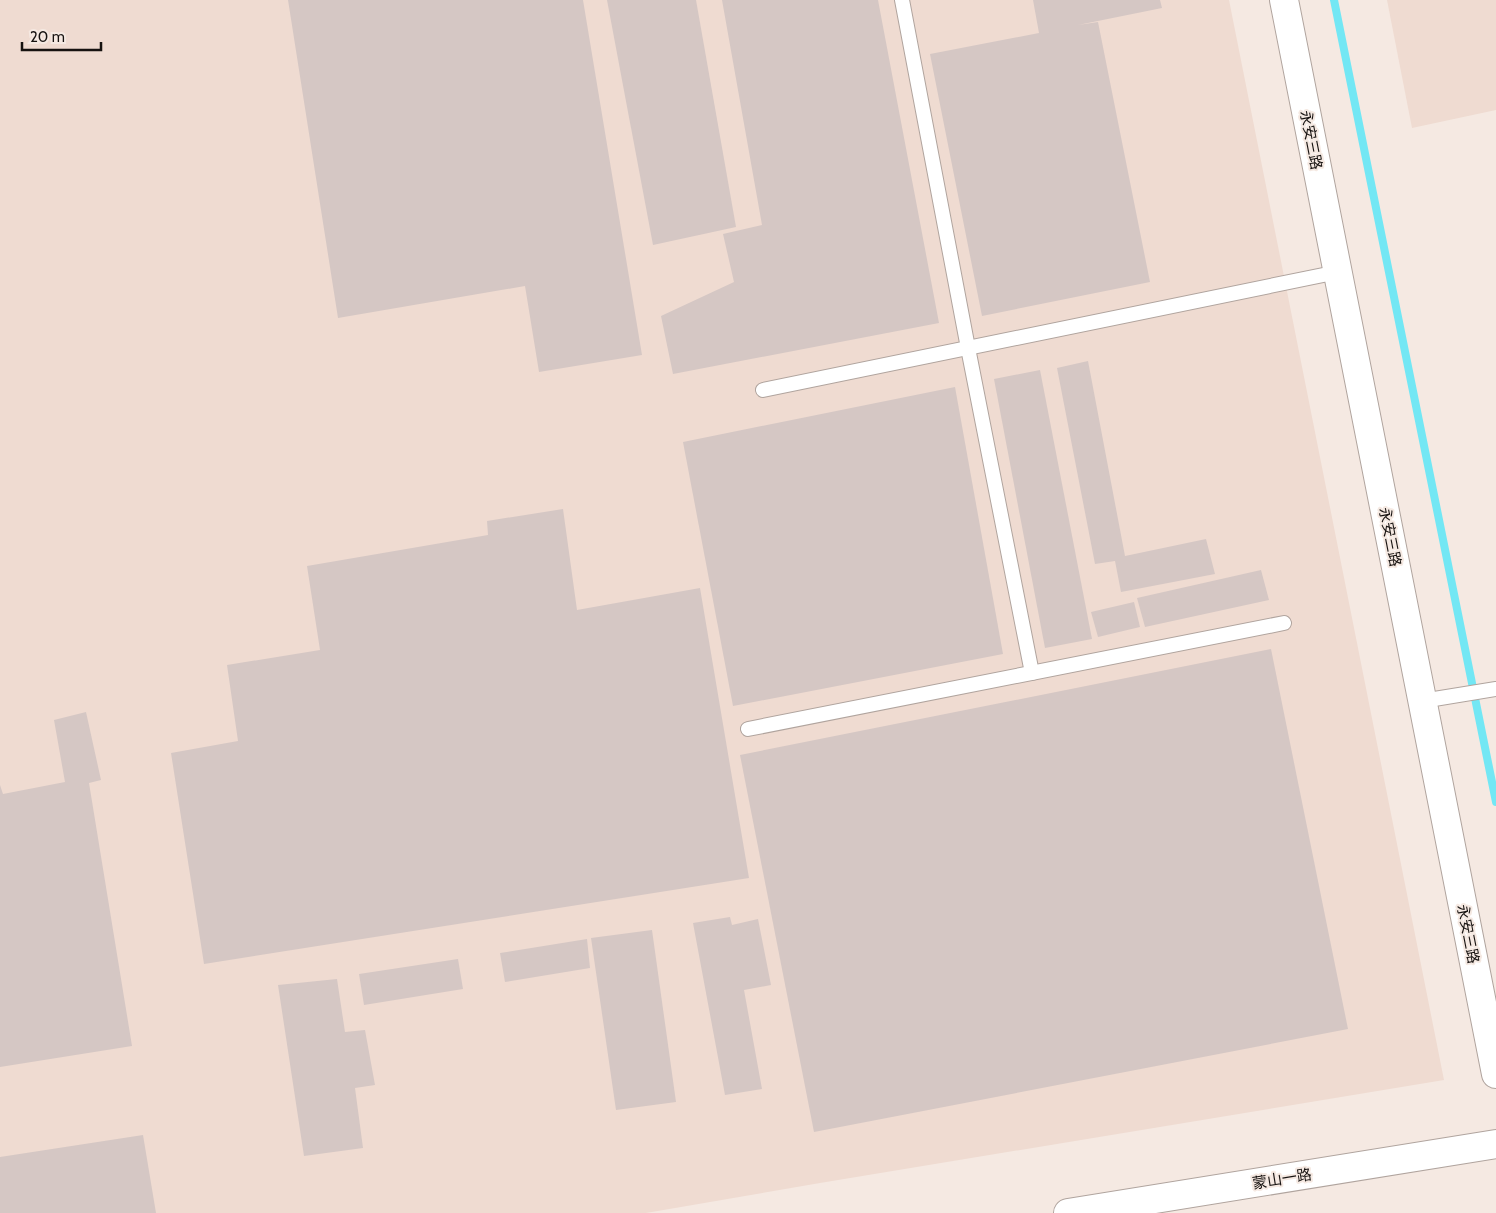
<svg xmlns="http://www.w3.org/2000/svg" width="1496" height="1213" font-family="Cabin,'Noto Sans SC',sans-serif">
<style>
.built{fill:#efdbd1}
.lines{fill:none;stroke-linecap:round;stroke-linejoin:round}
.stream{stroke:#73e7f4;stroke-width:8}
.building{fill:#d5c7c4}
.service-casing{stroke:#b0a49e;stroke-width:16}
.secondary-casing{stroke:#b0a49e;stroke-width:30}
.service{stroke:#fff;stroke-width:14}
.secondary{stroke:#fff;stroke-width:28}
.labels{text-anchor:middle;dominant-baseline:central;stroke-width:4;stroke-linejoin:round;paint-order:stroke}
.street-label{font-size:15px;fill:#161210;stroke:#f5e9e2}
</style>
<rect width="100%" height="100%" fill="#f5e9e2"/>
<!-- built -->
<g class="built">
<polygon points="0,0 1229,0 1444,1080 820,1183 646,1213 0,1213"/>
<polygon points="1387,0 1496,0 1496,110 1412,128"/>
</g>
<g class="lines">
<!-- stream -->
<polyline class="stream" points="1334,0 1496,802"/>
</g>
<!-- building -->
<g class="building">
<polygon points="288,0 583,0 642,355 539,372 525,286 338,318"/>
<polygon points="607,0 696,0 736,227 653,245"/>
<polygon points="722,0 878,0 939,323 673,374 661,316 734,282 723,234 762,225"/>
<polygon points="1033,0 1160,0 1162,8 1078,25 1098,22 1150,282 982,316 930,54 1039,33"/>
<polygon points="1088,361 1125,556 1206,539 1215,574 1121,592 1115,561 1095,564 1057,368"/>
<polygon points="1040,370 1092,639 1045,648 994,379"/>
<polygon points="955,387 1003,654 733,706 683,442"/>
<polygon points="563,509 577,610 700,588 749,878 204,964 171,753 238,741 227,665 320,650 307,566 488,535 487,521"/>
<polygon points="1261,570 1269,600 1145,627 1137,598"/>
<polygon points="1134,602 1140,627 1098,637 1091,612"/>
<polygon points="1271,649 1348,1029 814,1132 740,755"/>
<polygon points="86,712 101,780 89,783 132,1046 0,1067 0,785 3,794 65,782 54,720"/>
<polygon points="730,917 732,925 758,919 771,985 744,990 762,1089 725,1095 693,923"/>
<polygon points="652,930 676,1102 616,1110 591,938"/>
<polygon points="587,939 590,968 505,982 500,953"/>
<polygon points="458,959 463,989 364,1005 359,974"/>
<polygon points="337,979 345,1032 365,1030 375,1085 355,1088 363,1148 304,1156 278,985"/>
<polygon points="143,1135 156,1213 0,1213 0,1157"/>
</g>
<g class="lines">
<!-- service casing -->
<g class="service-casing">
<g id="service">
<polyline points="902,0 968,348 1032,673"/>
<polyline points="763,390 1338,272"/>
<polyline points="1422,701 1496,689"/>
<polyline points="748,729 1284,623"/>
</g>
</g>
<!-- secondary casing -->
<g class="secondary-casing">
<g id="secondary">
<polyline points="1284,0 1496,1074"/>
<polyline points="1068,1213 1496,1144"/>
</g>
</g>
<!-- service -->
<use href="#service" class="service"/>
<!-- secondary -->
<use href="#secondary" class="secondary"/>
</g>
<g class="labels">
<!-- street labels -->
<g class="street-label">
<text transform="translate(1311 140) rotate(79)">永安三路</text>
<text transform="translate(1390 537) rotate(79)">永安三路</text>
<text transform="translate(1468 934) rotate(79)">永安三路</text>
<text transform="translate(1282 1179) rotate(-9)">蒙山一路</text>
</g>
</g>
<!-- scale -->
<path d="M22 42v8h79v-8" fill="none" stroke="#161210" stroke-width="2.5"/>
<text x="30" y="42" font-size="15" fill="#161210" stroke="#f5e9e2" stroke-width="4" paint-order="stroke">20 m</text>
</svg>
